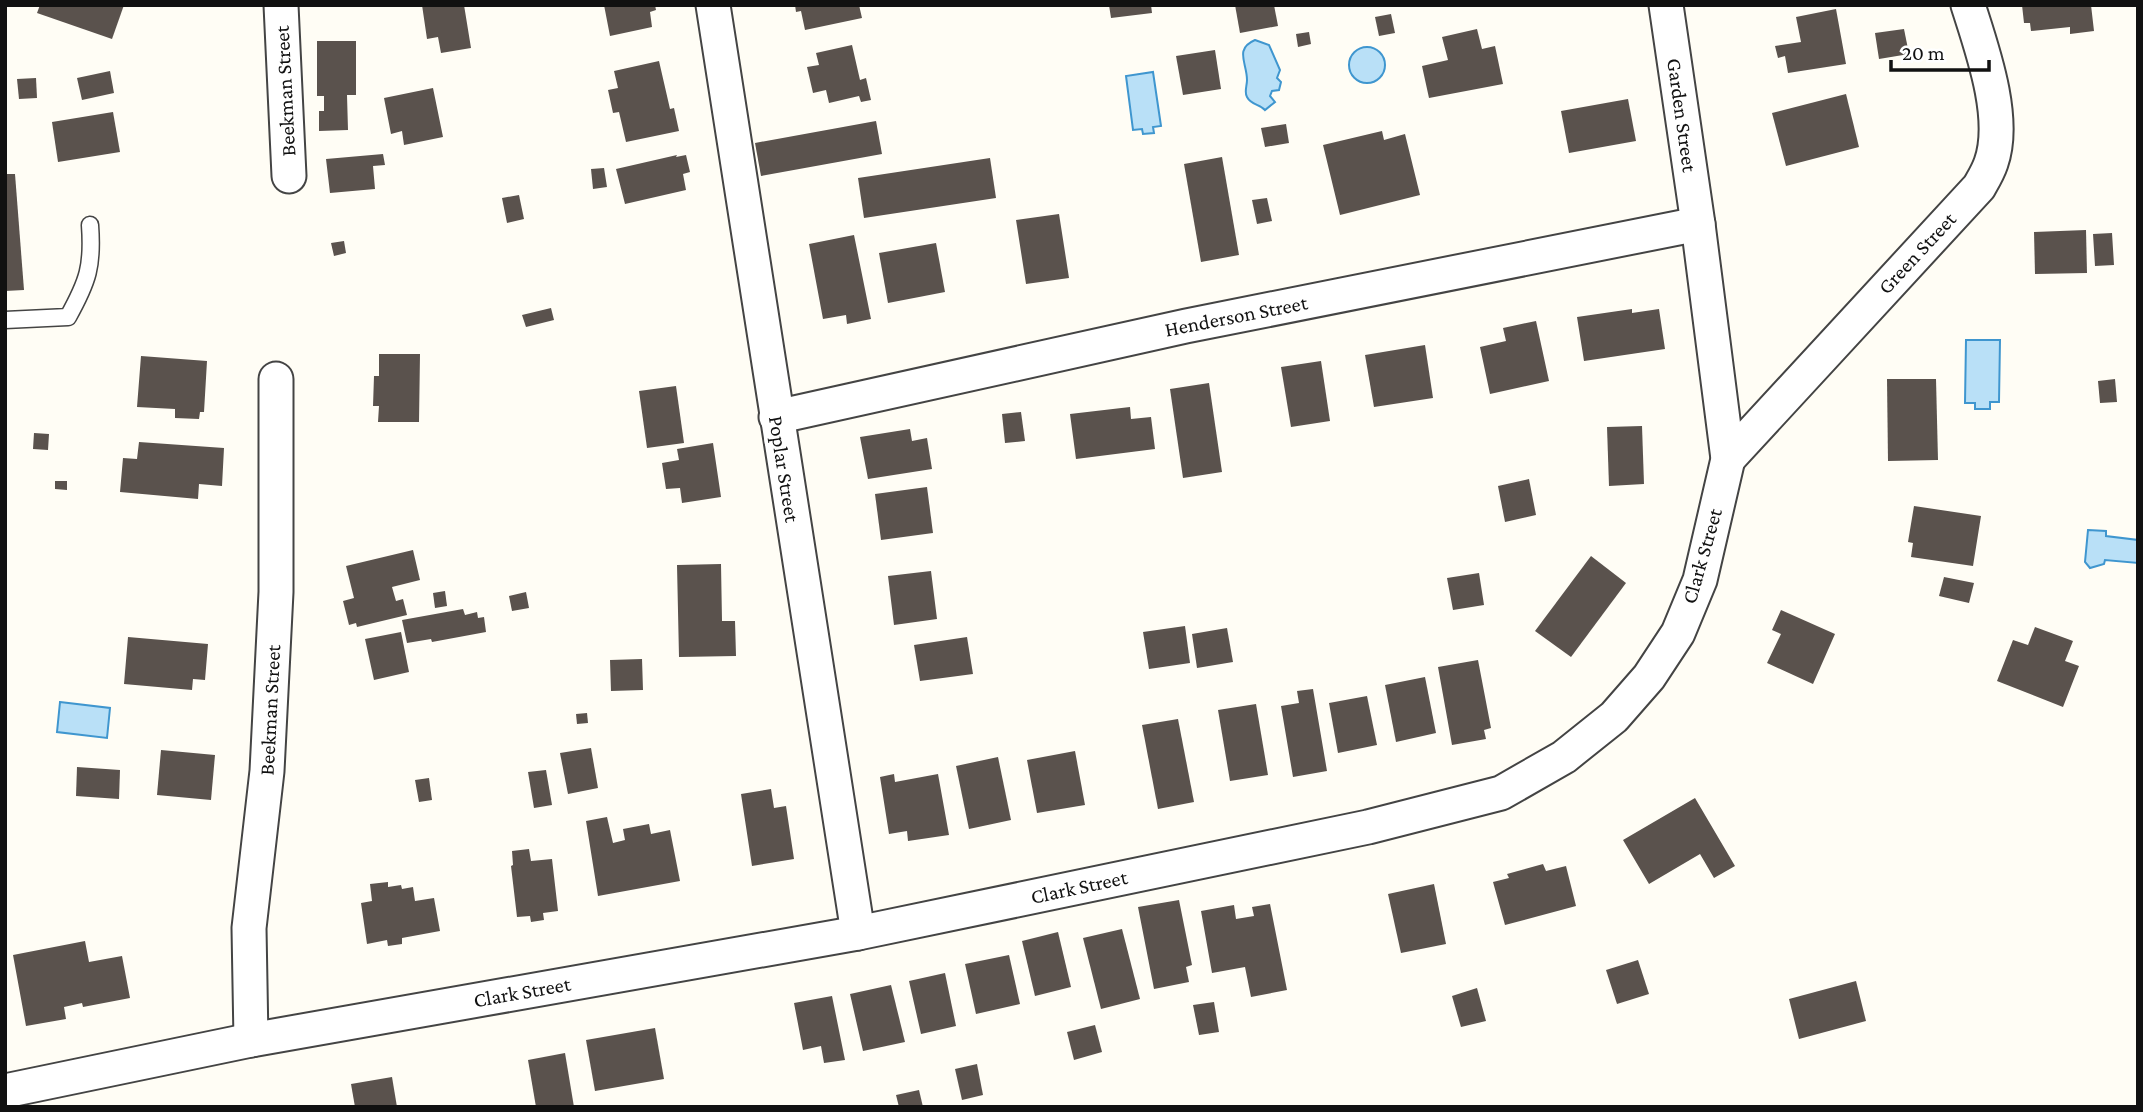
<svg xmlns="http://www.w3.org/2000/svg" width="2143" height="1112" font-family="'Crimson Pro',serif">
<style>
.water{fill:#b9e0f7;stroke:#3f96cf;stroke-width:2}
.building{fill:#5a524d}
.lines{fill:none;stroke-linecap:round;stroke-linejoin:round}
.lane-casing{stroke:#444;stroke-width:19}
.street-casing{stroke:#444;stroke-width:37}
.lane{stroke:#fff;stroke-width:16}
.street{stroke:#fff;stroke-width:33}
.labels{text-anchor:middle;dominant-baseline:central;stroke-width:7;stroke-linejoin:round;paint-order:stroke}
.street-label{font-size:21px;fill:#111;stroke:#fff}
</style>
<rect width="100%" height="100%" fill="#fffdf5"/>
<!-- water -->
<g class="water">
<path d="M1255 40 1269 45 1280 70 1277 78 1281 82 1279 90 1272 91 1270 96 1275 102 1265 110C1260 104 1251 105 1247 97 1244 92 1247 86 1247 80 1247 63 1234 49 1255 40Z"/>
<circle cx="1367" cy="65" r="18"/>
<polygon points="1153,72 1161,126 1153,127 1154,133 1143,134 1142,129 1133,130 1126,76"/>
<polygon points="1966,340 2000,340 1999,402 1990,402 1990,409 1975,409 1975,403 1965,403"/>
<polygon points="2088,530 2106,531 2106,536 2138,540 2138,563 2105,560 2104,564 2090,568 2085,562"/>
<polygon points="60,702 110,708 107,738 57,732"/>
</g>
<!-- building -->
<g class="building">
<polygon points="40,5 124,5 112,39 37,13"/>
<polygon points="422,5 464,5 471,48 441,53 438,37 427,39"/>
<polygon points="604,5 655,5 656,10 650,12 652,27 610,36"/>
<polygon points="795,5 859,5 862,18 805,30 801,11 796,12"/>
<polygon points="1109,5 1151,5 1152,13 1111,18"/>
<polygon points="1235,5 1274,5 1278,26 1240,33"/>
<polygon points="2022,5 2091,5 2094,31 2070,34 2070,27 2031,31 2030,23 2024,23"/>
<polygon points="1836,9 1846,64 1788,73 1785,56 1778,58 1775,46 1801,42 1796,17"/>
<polygon points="1391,14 1395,33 1379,36 1375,17"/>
<polygon points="1477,29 1482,49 1495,46 1503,84 1429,98 1422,66 1448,60 1442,37"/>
<polygon points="1904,29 1909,54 1879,59 1875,33"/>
<polygon points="1309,32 1311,44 1298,47 1296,34"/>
<polygon points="317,41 356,41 356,95 347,95 348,130 319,131 319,111 324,111 324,96 317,96"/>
<polygon points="852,45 860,80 866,78 871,100 861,102 859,96 829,103 826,90 813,93 807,67 819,65 816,53"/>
<polygon points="1215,50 1221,89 1183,95 1176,56"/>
<polygon points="659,61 670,109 674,108 679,131 626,142 619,112 613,113 608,90 618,88 614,71"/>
<polygon points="110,71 114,93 82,100 77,78"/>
<polygon points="36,78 37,98 19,99 17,79"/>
<polygon points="433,88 443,137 404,145 402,131 391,134 384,98"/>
<polygon points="1846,94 1859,147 1786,166 1772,113"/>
<polygon points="1628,99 1636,141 1569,153 1561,111"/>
<polygon points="113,112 120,152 58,162 52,122"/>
<polygon points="876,121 882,154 761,176 755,143"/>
<polygon points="1286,124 1289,143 1265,147 1261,128"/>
<polygon points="1382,131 1384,140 1405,134 1420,195 1340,215 1323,145"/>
<polygon points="383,154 385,165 373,166 375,189 330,193 326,159"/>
<polygon points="677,155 676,157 686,155 690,172 683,174 686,190 625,204 616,169"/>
<polygon points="1222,157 1239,255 1201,262 1184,164"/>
<polygon points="990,158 996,198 864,218 858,178"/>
<polygon points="604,168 607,187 593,189 591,169"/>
<polygon points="5,174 15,174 24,290 5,291"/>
<polygon points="519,195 524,219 507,223 502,198"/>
<polygon points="1267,198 1272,221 1257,224 1252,200"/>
<polygon points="1059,214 1069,278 1026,284 1016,220"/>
<polygon points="2086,230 2087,273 2035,274 2034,232"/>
<polygon points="2112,233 2114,265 2095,266 2093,234"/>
<polygon points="854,235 871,319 847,324 846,315 823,319 809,244"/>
<polygon points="344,241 346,253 334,256 331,243"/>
<polygon points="936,243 945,292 888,303 879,253"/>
<polygon points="551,308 554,320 526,327 522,315"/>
<polygon points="1632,309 1632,313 1659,309 1665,349 1584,361 1577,317"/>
<polygon points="1536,321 1549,381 1490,394 1480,347 1506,341 1503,328"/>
<polygon points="1425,345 1433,398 1374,407 1365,355"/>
<polygon points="379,354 420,354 419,422 378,422 379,406 373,406 374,376 379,376"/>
<polygon points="141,356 207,361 204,412 200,412 199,419 175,418 175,409 137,407"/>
<polygon points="1321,361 1330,421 1291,427 1281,367"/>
<polygon points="1887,379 1936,379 1938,460 1888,461"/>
<polygon points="2115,379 2117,402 2100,403 2098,381"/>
<polygon points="1209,383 1222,472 1183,478 1170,389"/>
<polygon points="676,386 684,443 647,448 639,391"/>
<polygon points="1130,407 1131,419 1151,417 1155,449 1076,459 1070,414"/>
<polygon points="1021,412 1025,441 1005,443 1002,414"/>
<polygon points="1642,426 1644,484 1609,486 1607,427"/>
<polygon points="910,429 912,441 927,438 932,469 868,479 860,437"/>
<polygon points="34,433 49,434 48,450 33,449"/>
<polygon points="139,442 224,448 222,486 199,484 198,499 120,492 123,458 137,459"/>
<polygon points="713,443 721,497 682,503 680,488 666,489 662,463 679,460 677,449"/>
<polygon points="1529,479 1536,515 1505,522 1498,486"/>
<polygon points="55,481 67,481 67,490 55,489"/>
<polygon points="927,487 933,533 881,540 875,494"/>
<polygon points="1914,506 1981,516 1973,566 1911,557 1913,543 1908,542"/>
<polygon points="413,550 420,580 392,587 396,601 403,599 407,615 357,627 356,623 349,625 343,601 354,598 346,566"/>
<polygon points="1591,556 1626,583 1571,657 1535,631"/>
<polygon points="721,564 722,621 735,621 736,656 679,657 677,565"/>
<polygon points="931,571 937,619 894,625 888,576"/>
<polygon points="1479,573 1484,605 1453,610 1447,578"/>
<polygon points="1944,577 1974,583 1969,603 1939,596"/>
<polygon points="445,591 447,606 435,608 433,593"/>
<polygon points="526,592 529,608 512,611 509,596"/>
<polygon points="463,609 465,615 477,612 478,618 484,617 486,632 432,642 431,639 407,643 402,620"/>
<polygon points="1781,610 1835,634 1813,684 1767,663 1781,634 1772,630"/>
<polygon points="1185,626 1190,663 1149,669 1143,632"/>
<polygon points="2035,627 2073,641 2065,661 2079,666 2063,707 1997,681 2013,640 2028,645"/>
<polygon points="1227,628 1233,662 1197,668 1192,634"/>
<polygon points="401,632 409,672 374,680 365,639"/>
<polygon points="128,637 208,644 205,680 193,679 192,690 124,684"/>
<polygon points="967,637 973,674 920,681 914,645"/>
<polygon points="642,659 643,690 611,691 610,660"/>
<polygon points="1478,660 1491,728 1484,730 1486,739 1452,745 1438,667"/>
<polygon points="1425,677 1436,733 1396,742 1385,685"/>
<polygon points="1313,689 1327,771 1293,777 1281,706 1299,703 1297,691"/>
<polygon points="1367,696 1377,745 1338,753 1329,703"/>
<polygon points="1256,704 1268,775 1230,781 1218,710"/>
<polygon points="587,713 588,723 577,724 576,714"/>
<polygon points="1178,719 1194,802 1158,809 1142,725"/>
<polygon points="591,748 598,788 568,794 560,753"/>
<polygon points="161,750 215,755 211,800 157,795"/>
<polygon points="1075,751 1085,805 1037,813 1027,760"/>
<polygon points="998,757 1011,820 969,829 956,766"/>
<polygon points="77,767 120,770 119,799 76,796"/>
<polygon points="546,770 552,805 534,808 528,772"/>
<polygon points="894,774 895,782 938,774 949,835 908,841 907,831 889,834 880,777"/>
<polygon points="429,778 432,800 419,802 415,780"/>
<polygon points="771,789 774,808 786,806 794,859 752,866 741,794"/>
<polygon points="1695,798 1735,866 1714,878 1700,854 1649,884 1623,840"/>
<polygon points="607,817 613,843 625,840 623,829 649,824 651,834 670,830 680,881 598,896 586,821"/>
<polygon points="529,849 531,861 552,859 558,911 543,913 544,920 531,922 530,916 517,917 511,866 513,865 512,851"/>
<polygon points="1543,864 1546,871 1566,866 1576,906 1505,925 1493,882 1509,878 1507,874"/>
<polygon points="388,882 388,887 401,885 402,889 413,887 415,901 434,898 440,931 402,938 402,944 388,946 387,940 367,944 361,903 372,901 370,884"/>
<polygon points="1434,884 1446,944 1401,953 1388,894"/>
<polygon points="1179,900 1192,965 1186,967 1189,982 1154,989 1138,907"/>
<polygon points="1270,904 1287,990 1251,997 1245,967 1212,973 1201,911 1234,905 1236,919 1254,916 1252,907"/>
<polygon points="1122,929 1140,999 1101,1009 1083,938"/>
<polygon points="1058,932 1071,987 1035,996 1022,941"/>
<polygon points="85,941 89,962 122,956 130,998 83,1007 82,1003 64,1007 66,1019 26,1026 13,955"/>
<polygon points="1009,955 1020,1004 976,1014 965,964"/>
<polygon points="1638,960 1649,994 1617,1004 1606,970"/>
<polygon points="945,973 956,1026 921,1034 909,981"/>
<polygon points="1856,981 1866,1021 1799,1039 1789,999"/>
<polygon points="891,985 905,1042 863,1051 850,994"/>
<polygon points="1477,988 1486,1021 1461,1027 1452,996"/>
<polygon points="832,996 845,1060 824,1063 821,1046 803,1050 794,1003"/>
<polygon points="1214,1002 1219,1032 1199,1035 1193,1005"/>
<polygon points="1095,1025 1102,1052 1074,1060 1067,1032"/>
<polygon points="655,1028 664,1079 595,1091 586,1040"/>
<polygon points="565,1053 574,1107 536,1107 528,1060"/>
<polygon points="977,1064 983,1095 962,1100 955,1069"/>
<polygon points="392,1077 397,1107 355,1107 351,1084"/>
<polygon points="919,1090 923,1107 899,1107 896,1095"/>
</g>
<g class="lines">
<!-- lane casing -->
<g class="lane-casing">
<path id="lane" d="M5 320 68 317C88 281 93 266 90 225"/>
</g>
<!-- street casing -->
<g class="street-casing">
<g id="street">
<polyline points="281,5 289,176"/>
<polyline points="713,5 858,933"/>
<polyline points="776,417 1186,326 1698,224"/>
<path d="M1728 459 1979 187C1983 180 1988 172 1991 163 2007 118 1982 49 1968 5"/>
<polyline points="251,1040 249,928 267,771 276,592 276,379"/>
<polyline points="5,1091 251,1040 858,933 1368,827 1501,793 1564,757 1614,717 1649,677 1678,633 1700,580 1728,459 1698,224 1666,5"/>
</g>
</g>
<!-- lane -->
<use href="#lane" class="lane"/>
<!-- street -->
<use href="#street" class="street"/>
</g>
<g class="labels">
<!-- street labels -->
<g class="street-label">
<text transform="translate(285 91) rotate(-93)">Beekman Street</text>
<text transform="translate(1682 115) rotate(82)">Garden Street</text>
<text transform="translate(1917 253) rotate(-47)">Green Street</text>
<text transform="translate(1236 316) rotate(-11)">Henderson Street</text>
<text transform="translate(784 469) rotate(81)">Poplar Street</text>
<text transform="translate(1702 556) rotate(-74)">Clark Street</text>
<text transform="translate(270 710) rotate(-87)">Beekman Street</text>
<text transform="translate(1079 887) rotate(-12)">Clark Street</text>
<text transform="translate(522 992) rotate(-10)">Clark Street</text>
</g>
</g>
<!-- border -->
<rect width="2143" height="1112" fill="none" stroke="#111111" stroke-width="14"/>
<!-- scale -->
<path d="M1891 60v10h98v-10" fill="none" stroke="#111111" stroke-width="3.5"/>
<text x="1902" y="60" font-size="21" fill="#111111" stroke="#ffffff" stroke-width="5" paint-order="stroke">20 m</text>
</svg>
